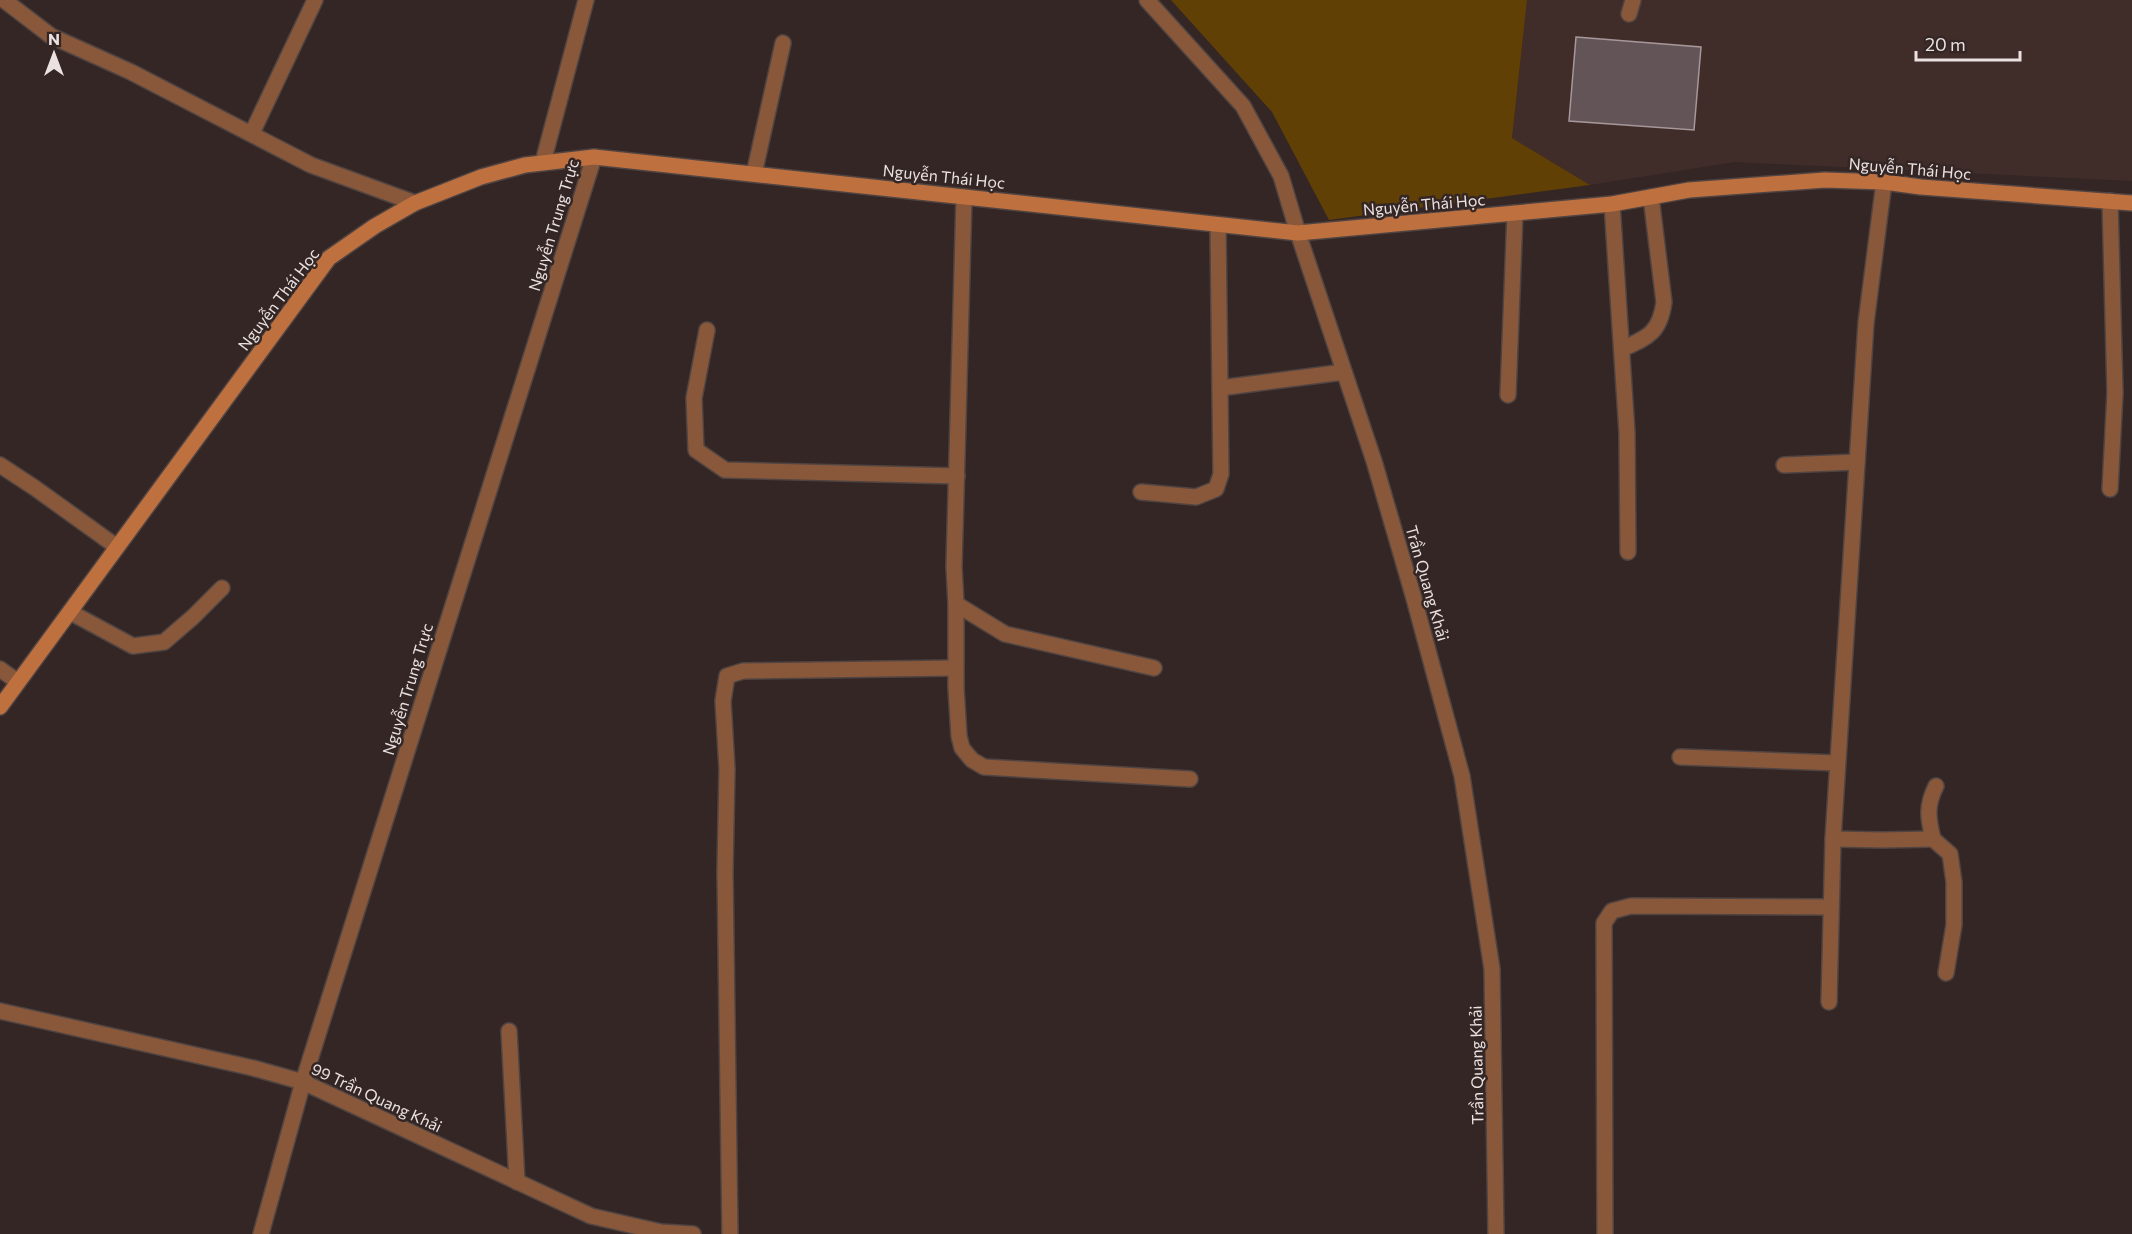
<svg xmlns="http://www.w3.org/2000/svg" width="2132" height="1234" font-family="Commissioner,sans-serif">
<style>
.built{fill:#402d2a}
.green{fill:#614006}
.building{fill:#635457;stroke:#a69799;stroke-width:1.5}
.lines{fill:none;stroke-linecap:round;stroke-linejoin:round}
.lane-casing{stroke:#504442;stroke-width:18}
.street-casing{stroke:#504442;stroke-width:18}
.secondary-casing{stroke:#504442;stroke-width:18}
.lane{stroke:#89583a;stroke-width:15}
.street{stroke:#89583a;stroke-width:15}
.secondary{stroke:#bf703f;stroke-width:15}
.labels{text-anchor:middle;dominant-baseline:central;stroke-width:5;stroke-linejoin:round;paint-order:stroke}
.street-label{font-size:16px;fill:#eae1e0;stroke:#332624}
</style>
<rect width="100%" height="100%" fill="#332624"/>
<!-- built -->
<polygon class="built" points="1527,0 2132,0 2132,181 1735,162 1590,185 1512,138"/>
<!-- green -->
<polygon class="green" points="1171,0 1527,0 1512,138 1590,185 1329,220 1272,112"/>
<!-- building -->
<polygon class="building" points="1576,37 1701,47 1694,130 1569,121"/>
<g class="lines">
<!-- lane casing -->
<g class="lane-casing">
<g id="lane">
<polyline points="4,0 51,36 131,72 311,165 415,203"/>
<polyline points="1629,14 1633,0"/>
<polyline points="0,669 18,682"/>
</g>
</g>
<!-- street casing -->
<g class="street-casing">
<g id="street">
<polyline points="1147,0 1243,106 1281,176 1298,233 1374,461 1413,595 1462,776 1492,969 1496,1234"/>
<polyline points="252,133 315,0"/>
<polyline points="543,162 586,0"/>
<polyline points="754,174 783,43"/>
<polyline points="964,197 954,567 956,604 1005,634 1154,668"/>
<polyline points="2110,201 2115,393 2110,489"/>
<polyline points="1612,204 1627,433 1628,552"/>
<polyline points="707,330 694,398 696,450 725,470 957,476"/>
<path d="M1622 349C1649 337 1660 332 1664 302L1651 197"/>
<polyline points="1220,388 1344,372"/>
<polyline points="1508,395 1515,213"/>
<polyline points="0,465 35,488 117,547"/>
<polyline points="1784,465 1857,462"/>
<polyline points="1141,492 1196,497 1216,489 1221,474 1218,225"/>
<polyline points="956,604 956,688 959,736 962,748 972,760 984,767 1190,779"/>
<polyline points="70,612 133,646 164,642 193,617 222,588"/>
<polyline points="1680,757 1837,763"/>
<path d="M1833 839 1882 840 1933 839C1928 818 1926 806 1936 786"/>
<polyline points="1933,839 1950,854 1954,882 1954,925 1946,973"/>
<polyline points="1829,1002 1833,839 1866,323 1884,182"/>
<polyline points="0,1011 253,1068 303,1082 591,1216 661,1232 693,1234"/>
<polyline points="509,1031 517,1182"/>
<polyline points="261,1234 303,1082 594,157"/>
<polyline points="730,1234 725,872 727,769 723,701 727,676 743,671 956,668"/>
<polyline points="1605,1234 1604,923 1612,911 1631,906 1831,907"/>
</g>
</g>
<!-- secondary casing -->
<g class="secondary-casing">
<polyline id="secondary" points="0,707 329,258 375,226 415,203 481,177 525,165 594,157 1298,233 1612,204 1689,190 1825,180 1884,182 1921,187 2132,203"/>
</g>
<!-- lane -->
<use href="#lane" class="lane"/>
<!-- street -->
<use href="#street" class="street"/>
<!-- secondary -->
<use href="#secondary" class="secondary"/>
</g>
<g class="labels">
<!-- street labels -->
<g class="street-label">
<text transform="translate(1910 168) rotate(5)">Nguyễn Thái Học</text>
<text transform="translate(944 176) rotate(6)">Nguyễn Thái Học</text>
<text transform="translate(1424 204) rotate(-5)">Nguyễn Thái Học</text>
<text transform="translate(553 225) rotate(-73)">Nguyễn Trung Trực</text>
<text transform="translate(278 299) rotate(-53)">Nguyễn Thái Học</text>
<text transform="translate(1428 583) rotate(74)">Trần Quang Khải</text>
<text transform="translate(407 689) rotate(-73)">Nguyễn Trung Trực</text>
<text transform="translate(1476 1065) rotate(-91)">Trần Quang Khải</text>
<text transform="translate(377 1097) rotate(25)">99 Trần Quang Khải</text>
</g>
</g>
<!-- north arrow -->
<g transform="translate(54 54)" stroke="#332624" stroke-width="4.5" paint-order="stroke">
<path d="M0-4.5L10 22L0 15L-10 22Z" fill="#eae1e0"/>
<text y="-9" font-size="16" font-weight="bold" text-anchor="middle" fill="#eae1e0">N</text>
</g>
<!-- scale -->
<path d="M1916 51v9h104v-9" fill="none" stroke="#eae1e0" stroke-width="3"/>
<text x="1925" y="51" font-size="18" fill="#eae1e0" stroke="#332624" stroke-width="4.5" paint-order="stroke">20 m</text>
</svg>
